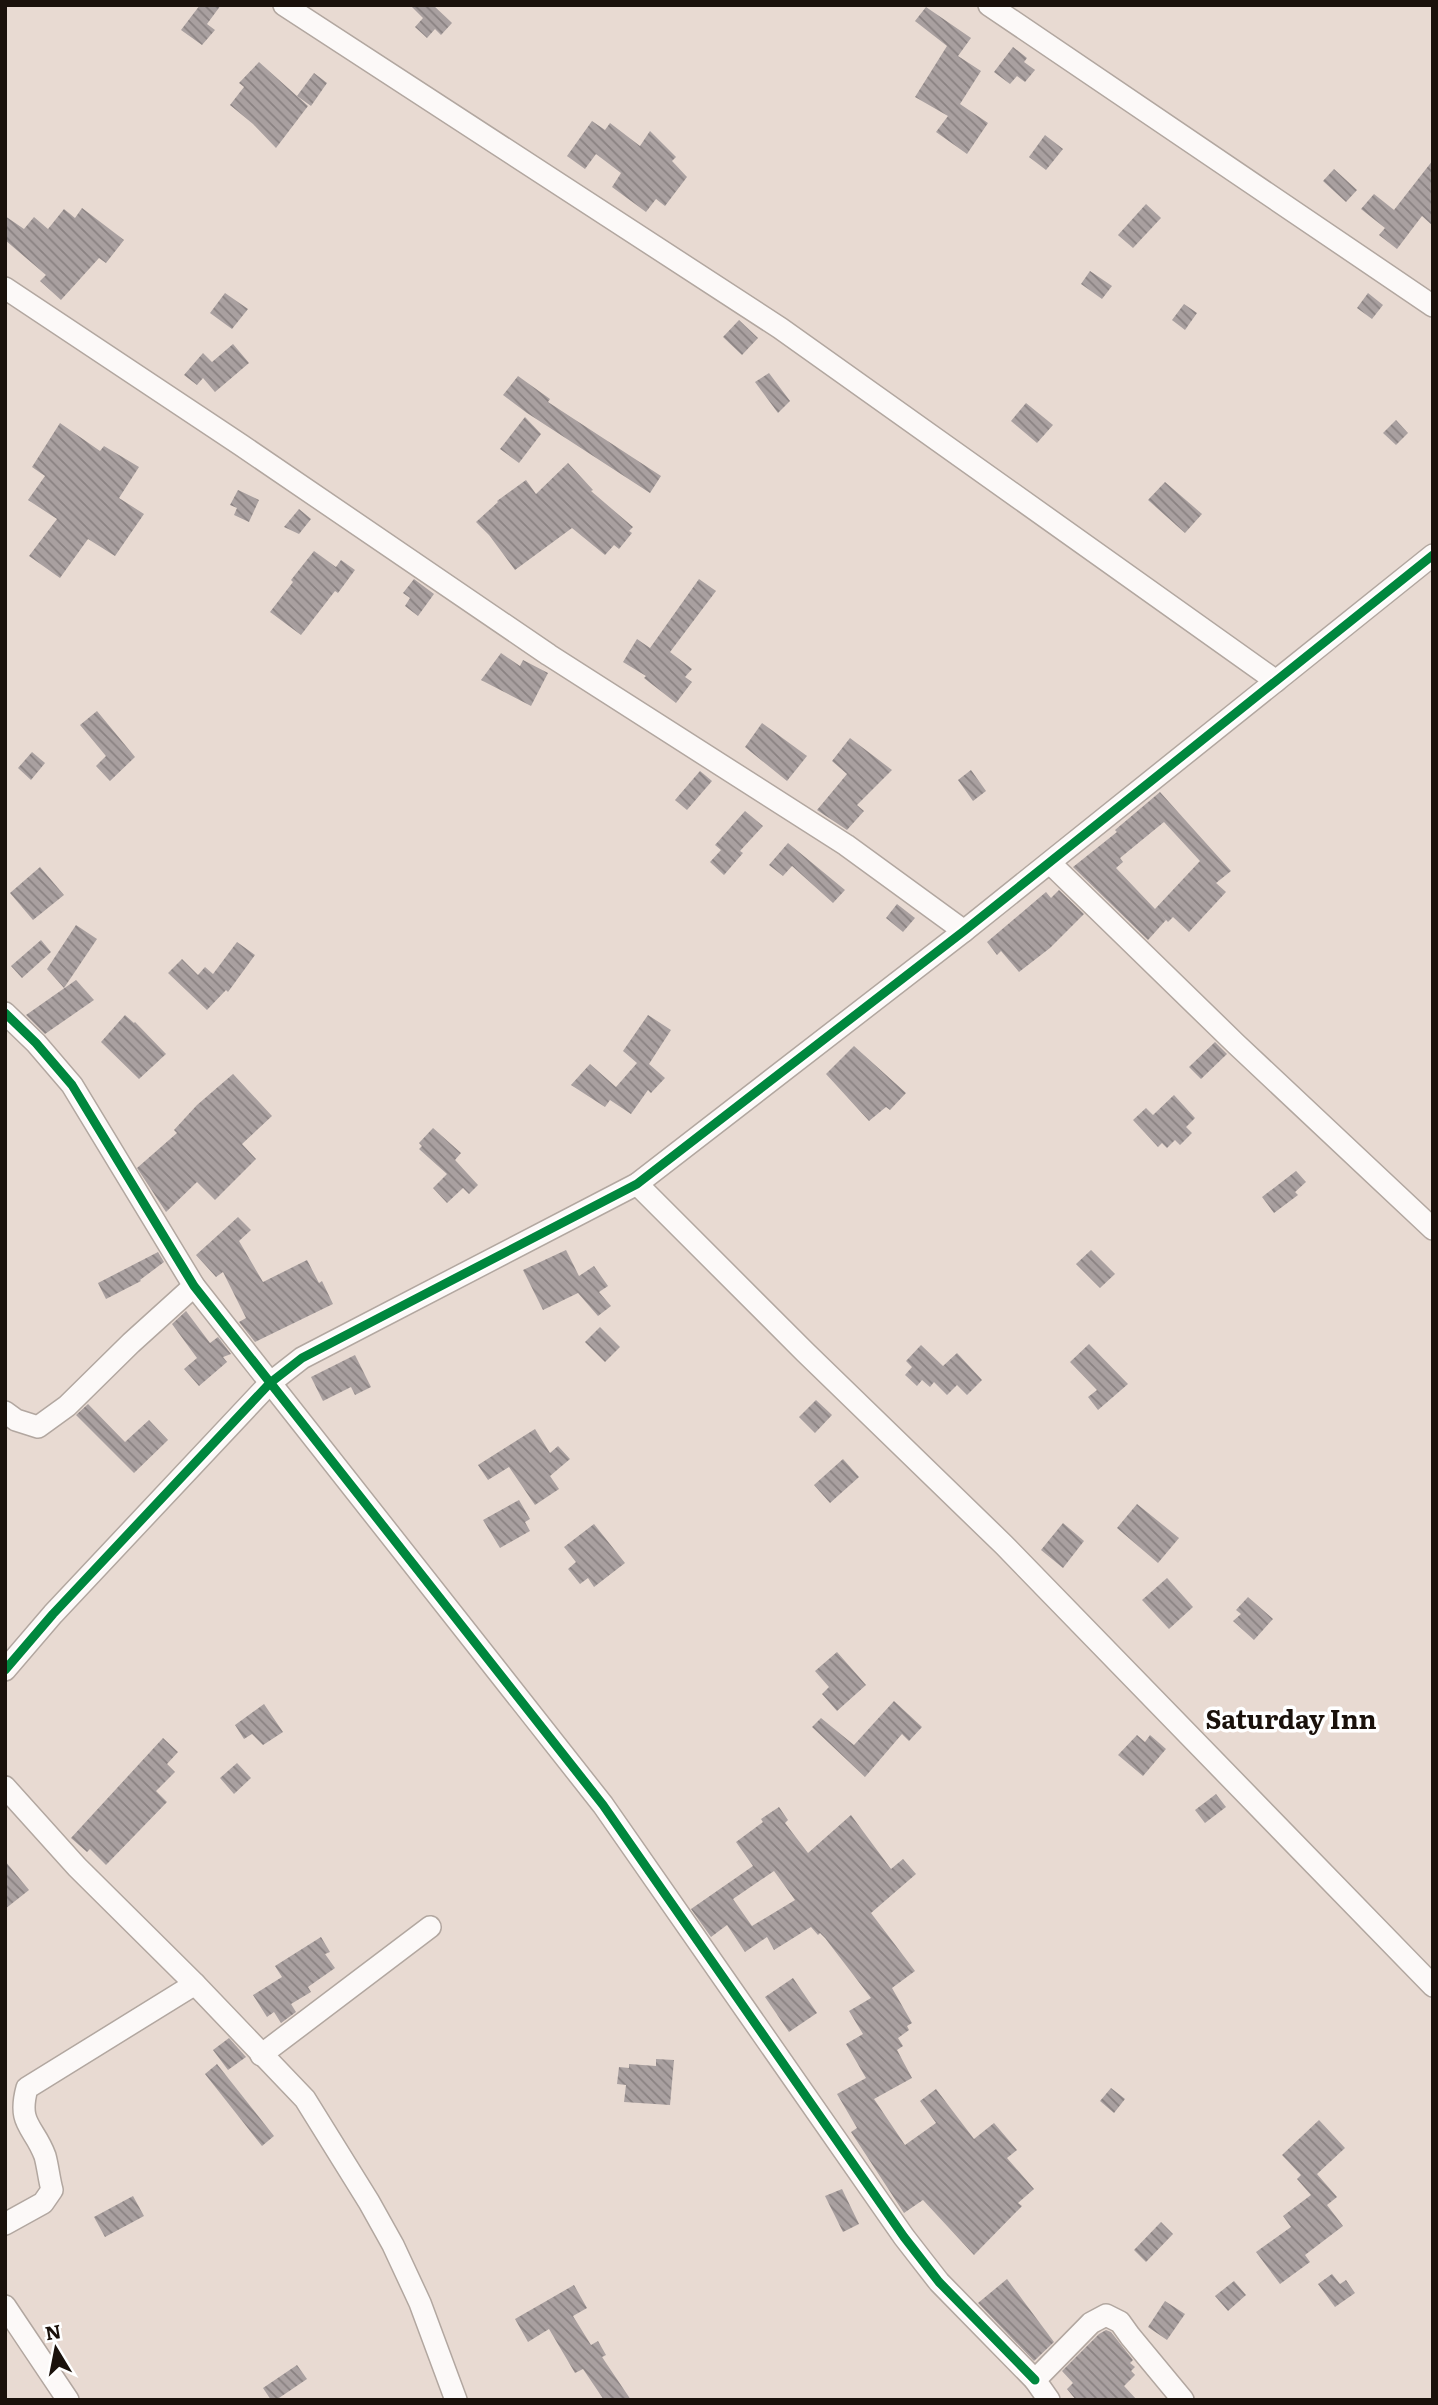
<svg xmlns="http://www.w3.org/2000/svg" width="1438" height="2405" font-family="Literata,serif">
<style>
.building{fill:url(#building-back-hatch);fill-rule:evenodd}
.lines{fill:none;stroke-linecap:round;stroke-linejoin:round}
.street-casing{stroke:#b2a7a0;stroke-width:24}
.street{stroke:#fcf9f8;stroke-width:21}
.cycleway-casing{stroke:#fff;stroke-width:13}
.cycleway{stroke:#00873e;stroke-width:9}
.labels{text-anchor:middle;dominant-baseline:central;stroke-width:7;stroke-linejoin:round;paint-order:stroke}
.quarter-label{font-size:26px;font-weight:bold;fill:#1a110b;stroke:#fff}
</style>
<defs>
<pattern id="building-back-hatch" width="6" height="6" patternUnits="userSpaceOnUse" patternTransform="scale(1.75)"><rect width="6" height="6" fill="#a9a0a0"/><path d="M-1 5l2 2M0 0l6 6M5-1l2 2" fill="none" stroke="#898181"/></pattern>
</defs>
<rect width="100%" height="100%" fill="#e8dad2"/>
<!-- building -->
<g class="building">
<polygon points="200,5 221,5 207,24 215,30 202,45 181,30"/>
<polygon points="410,5 433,5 452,23 441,35 435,29 427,38 415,27 423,18"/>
<polygon points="926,7 971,38 958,56 981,71 960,104 988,123 967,154 936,132 948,116 915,97 947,46 915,21"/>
<polygon points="1013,47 1027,58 1024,62 1035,70 1025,82 1017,76 1010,84 994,72"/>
<polygon points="259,62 308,106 276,148 253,124 230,105 244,87 239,83"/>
<polygon points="314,73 327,83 311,106 297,96"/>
<polygon points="592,121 605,130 610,123 640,146 650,131 676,157 672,161 687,177 665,206 656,199 646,212 612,187 621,173 596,154 585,169 567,156"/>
<polygon points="1045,135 1063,149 1046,170 1029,157"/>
<polygon points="1433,160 1433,226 1422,216 1397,249 1379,235 1385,228 1361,209 1374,194 1394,210"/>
<polygon points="1334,169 1357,190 1346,202 1323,181"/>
<polygon points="1146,204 1161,218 1133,248 1118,235"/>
<polygon points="82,208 124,240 106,263 99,258 61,300 40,281 46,275 5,240 5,216 24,229 34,217 48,229 64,209 75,218"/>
<polygon points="1090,271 1112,286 1102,299 1081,284"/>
<polygon points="225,293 248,309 232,329 210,313"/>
<polygon points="1368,293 1383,305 1372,319 1357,308"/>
<polygon points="1184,304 1197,313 1185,330 1172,320"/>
<polygon points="739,320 758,338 742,355 723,337"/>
<polygon points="233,344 249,363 215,392 203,378 197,385 184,375 203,353 212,362"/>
<polygon points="769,373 790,401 778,413 755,382"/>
<polygon points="518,376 550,399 548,402 661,476 650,493 527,413 503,395"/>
<polygon points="1026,403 1053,425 1037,443 1011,421"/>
<polygon points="525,417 541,434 519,463 500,449"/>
<polygon points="1396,420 1408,433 1396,445 1383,433"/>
<polygon points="60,423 100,451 104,446 139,467 119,498 144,514 115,556 88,539 60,578 29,556 57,519 28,500 45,476 32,467"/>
<polygon points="568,463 593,490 591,491 633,527 629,531 632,533 619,549 614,545 605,555 572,528 515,570 489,535 476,522 498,502 497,501 526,480 536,494"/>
<polygon points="1165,482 1202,514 1185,533 1148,500"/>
<polygon points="238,490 259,500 249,522 234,515 237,508 230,505"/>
<polygon points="299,509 311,519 299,534 284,527"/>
<polygon points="314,551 336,567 341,560 355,570 338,593 335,591 301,635 270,612 293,582 291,580"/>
<polygon points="414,579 434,594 418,616 405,606 410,598 403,593"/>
<polygon points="699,579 716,591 670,652 692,669 685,677 692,682 676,703 644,678 646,676 623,662 637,639 650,648"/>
<polygon points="501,653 520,666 523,660 548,673 531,706 481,680"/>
<polygon points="97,711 135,757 110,781 96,766 106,756 80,725"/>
<polygon points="762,723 807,756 787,781 745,747"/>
<polygon points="850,738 892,770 857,805 864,811 847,830 817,810 847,774 832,761"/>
<polygon points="32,752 45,763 31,780 18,768"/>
<polygon points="971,770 986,791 973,801 958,780"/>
<polygon points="700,771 712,781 687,810 675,800"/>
<path d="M1160 792 1231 871 1216 883 1226 892 1189 932 1173 917 1168 922 1156 909 1166 920 1148 940 1073 867 1117 832 1115 830ZM1164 822 1200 861 1155 909 1116 868 1123 862 1120 858Z"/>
<polygon points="745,811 763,826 740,851 743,853 724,875 710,862 721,850 715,845"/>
<polygon points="788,843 845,890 833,903 792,866 783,876 769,865"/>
<polygon points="40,867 64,895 33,920 10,893"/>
<polygon points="1059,890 1084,914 1050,948 1019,972 1001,951 997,955 987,942 1046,892 1051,898"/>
<polygon points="897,904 915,918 903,932 886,918"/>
<polygon points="76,925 97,939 64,988 47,969"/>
<polygon points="41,940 51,952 22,978 11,966"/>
<polygon points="237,942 255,955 228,992 226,990 207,1010 168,973 182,959 198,975 205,967 213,974"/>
<polygon points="76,980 94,1000 45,1034 26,1015"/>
<polygon points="125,1015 134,1023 135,1022 166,1054 139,1079 101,1042"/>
<polygon points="648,1015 671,1030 649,1064 665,1078 651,1093 648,1090 631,1114 610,1100 605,1107 571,1085 590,1064 616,1087 637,1063 623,1051"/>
<polygon points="1215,1042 1227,1054 1201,1079 1189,1067"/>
<polygon points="854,1046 906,1093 890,1110 886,1107 869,1121 826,1074"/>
<polygon points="233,1074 272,1116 242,1144 256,1159 215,1200 197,1182 166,1212 137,1168 177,1133 174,1130 197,1105"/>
<polygon points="1174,1095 1195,1118 1186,1127 1192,1133 1180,1145 1175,1140 1167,1148 1162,1143 1158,1147 1133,1120 1146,1108 1153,1115"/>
<polygon points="433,1128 461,1153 455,1160 478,1185 469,1194 463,1188 447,1203 433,1188 447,1174 419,1149 422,1146 419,1143"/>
<polygon points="1296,1171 1306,1182 1295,1192 1298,1195 1274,1213 1262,1197"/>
<polygon points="238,1217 251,1230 239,1241 263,1282 307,1260 319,1283 322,1281 333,1304 255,1342 239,1322 246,1318 223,1272 216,1277 196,1255"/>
<polygon points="566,1250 579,1276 594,1266 608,1286 599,1292 611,1306 598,1316 578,1293 543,1310 523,1270"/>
<polygon points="1091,1250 1115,1274 1100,1288 1076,1264"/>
<polygon points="158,1252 164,1262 140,1280 141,1281 106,1299 98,1283"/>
<polygon points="186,1311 210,1343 218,1337 231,1354 223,1357 227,1362 199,1386 184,1369 197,1358 172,1324"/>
<polygon points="600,1327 620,1347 605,1362 585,1342"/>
<polygon points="1089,1344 1128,1384 1098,1410 1088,1397 1097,1390 1070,1362"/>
<polygon points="921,1345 943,1366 957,1353 982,1380 967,1395 957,1385 947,1395 934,1382 930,1387 922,1380 917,1386 905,1375 912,1367 906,1361"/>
<polygon points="355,1355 371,1387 355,1395 351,1387 323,1401 311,1377"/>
<polygon points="816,1400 832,1415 815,1433 799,1417"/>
<polygon points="88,1404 125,1442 149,1420 168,1440 134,1473 76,1415"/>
<polygon points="535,1429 550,1453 558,1446 570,1459 550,1476 559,1489 535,1505 509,1467 488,1480 478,1465"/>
<polygon points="843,1459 859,1477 830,1503 814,1485"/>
<polygon points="519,1500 530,1519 525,1522 530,1531 500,1548 483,1520"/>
<polygon points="1137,1504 1179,1538 1158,1563 1117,1528"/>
<polygon points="1063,1523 1084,1541 1063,1568 1041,1550"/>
<polygon points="594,1524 625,1563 594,1587 588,1578 580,1584 568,1569 576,1562 564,1547"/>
<polygon points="1167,1578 1193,1607 1169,1629 1142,1600"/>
<polygon points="1248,1597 1273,1619 1254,1640 1233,1621 1241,1614 1236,1610"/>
<polygon points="837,1652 866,1685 837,1711 822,1694 829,1687 815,1671"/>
<polygon points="894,1701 922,1727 909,1741 902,1734 865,1777 812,1727 821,1718 854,1745"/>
<polygon points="264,1704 283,1732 263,1745 252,1734 244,1739 235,1725"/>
<polygon points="1137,1735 1145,1742 1150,1735 1166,1749 1143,1776 1118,1755"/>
<polygon points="163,1738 178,1752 167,1764 175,1772 156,1791 167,1802 106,1865 90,1849 87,1852 71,1838"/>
<polygon points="237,1763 251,1778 234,1794 220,1778"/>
<polygon points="1216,1794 1226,1807 1205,1823 1195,1810"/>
<path d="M779 1807 788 1820 785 1823 808 1853 851 1815 891 1869 903 1859 916 1874 871 1913 915 1971 892 1988 912 2023 907 2026 909 2030 898 2038 903 2046 897 2050 912 2078 874 2099 905 2145 936 2123 920 2101 936 2089 974 2139 994 2123 1017 2150 1007 2158 1034 2189 1018 2203 1022 2206 974 2255 923 2200 904 2213 851 2132 857 2128 837 2094 866 2078 846 2044 863 2034 849 2011 871 1998 825 1938 820 1933 818 1935 811 1927 774 1950 767 1937 745 1952 727 1925 711 1937 691 1909 753 1866 736 1842 763 1822 761 1819ZM774 1871 795 1900 752 1926 733 1899Z"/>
<polygon points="5,1861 29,1890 5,1909"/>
<polygon points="321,1937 330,1952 325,1954 335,1968 308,1987 311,1992 291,2004 296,2012 281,2023 274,2012 267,2017 253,1995 282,1977 275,1966"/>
<polygon points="793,1978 817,2013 789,2032 765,1997"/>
<polygon points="229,2038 246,2057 228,2070 213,2050"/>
<polygon points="656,2059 674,2060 670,2105 624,2102 626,2085 617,2084 619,2067 629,2068 629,2064 656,2066"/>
<polygon points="217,2064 274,2136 262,2146 205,2074"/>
<polygon points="1111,2088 1125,2099 1114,2113 1100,2101"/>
<polygon points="1319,2120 1345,2148 1317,2174 1337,2197 1327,2205 1343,2226 1305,2255 1310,2262 1280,2284 1256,2252 1291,2227 1283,2216 1311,2195 1297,2179 1301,2175 1282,2155"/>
<polygon points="842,2189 859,2224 843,2232 825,2196"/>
<polygon points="133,2196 144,2216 105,2237 94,2217"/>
<polygon points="1161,2222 1173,2234 1146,2262 1134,2250"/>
<polygon points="1332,2274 1340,2284 1346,2280 1355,2293 1335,2307 1318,2284"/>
<polygon points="1007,2279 1054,2342 1034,2361 978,2303"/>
<polygon points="1234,2281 1246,2295 1228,2311 1215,2296"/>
<polygon points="574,2285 587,2308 573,2316 591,2345 598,2341 606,2355 602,2357 631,2400 604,2400 583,2369 575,2373 549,2329 528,2342 515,2319"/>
<polygon points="1165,2301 1185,2314 1167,2340 1148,2327"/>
<polygon points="1106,2330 1111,2332 1133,2360 1130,2363 1135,2367 1131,2371 1135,2375 1124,2386 1137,2400 1076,2400 1067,2389 1073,2383 1062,2371 1099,2334"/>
<polygon points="297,2365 307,2379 276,2400 271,2400 263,2388"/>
</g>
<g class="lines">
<!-- street casing -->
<g class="street-casing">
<g id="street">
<polyline points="284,5 780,328 1276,681"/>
<polyline points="989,5 1433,306"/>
<polyline points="5,288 241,445 549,655 846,845 964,931"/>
<polyline points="1050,863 1236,1044 1433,1229"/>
<polyline points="5,1013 36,1043 72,1085 194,1286 603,1805 904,2237 939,2282 1035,2380"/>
<polyline points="637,1184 805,1352 1004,1545 1433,1986"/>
<polyline points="5,1412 16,1420 38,1427 67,1406 131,1343 194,1286"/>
<polyline points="5,1670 53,1614 270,1383 302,1358 637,1184 964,931 1433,555"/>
<polyline points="5,1787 77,1867 195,1984 305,2099 369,2202 393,2245 420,2303 456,2400"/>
<polyline points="261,2055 430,1927"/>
<path d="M5 2224 43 2203 52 2190C49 2179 48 2167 45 2156 34 2126 17 2125 27 2088L195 1984"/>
<polyline points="5,2306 68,2400"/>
<polyline points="1049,2400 1035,2380 1091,2323 1106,2315 1120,2322 1130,2336 1183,2400"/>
</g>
</g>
<!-- street -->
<use href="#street" class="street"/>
<!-- cycleway casing -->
<g class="cycleway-casing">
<g id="cycleway">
<polyline points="5,1013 36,1043 72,1085 194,1286 603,1805 904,2237 939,2282 1035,2380"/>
<polyline points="5,1670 53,1614 270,1383 302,1358 637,1184 964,931 1433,555"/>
</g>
</g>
<!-- cycleway -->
<use href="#cycleway" class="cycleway"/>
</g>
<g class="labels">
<!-- quarter labels -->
<g class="quarter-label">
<text x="1291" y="1717">Saturday Inn</text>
</g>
</g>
<!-- border -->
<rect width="1438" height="2405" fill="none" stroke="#1a110b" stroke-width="14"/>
<!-- north arrow -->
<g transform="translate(56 2349) rotate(350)" stroke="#ffffff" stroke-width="5" paint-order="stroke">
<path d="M0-5L12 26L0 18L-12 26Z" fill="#1a110b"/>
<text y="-10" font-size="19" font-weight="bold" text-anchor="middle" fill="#1a110b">N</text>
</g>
</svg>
